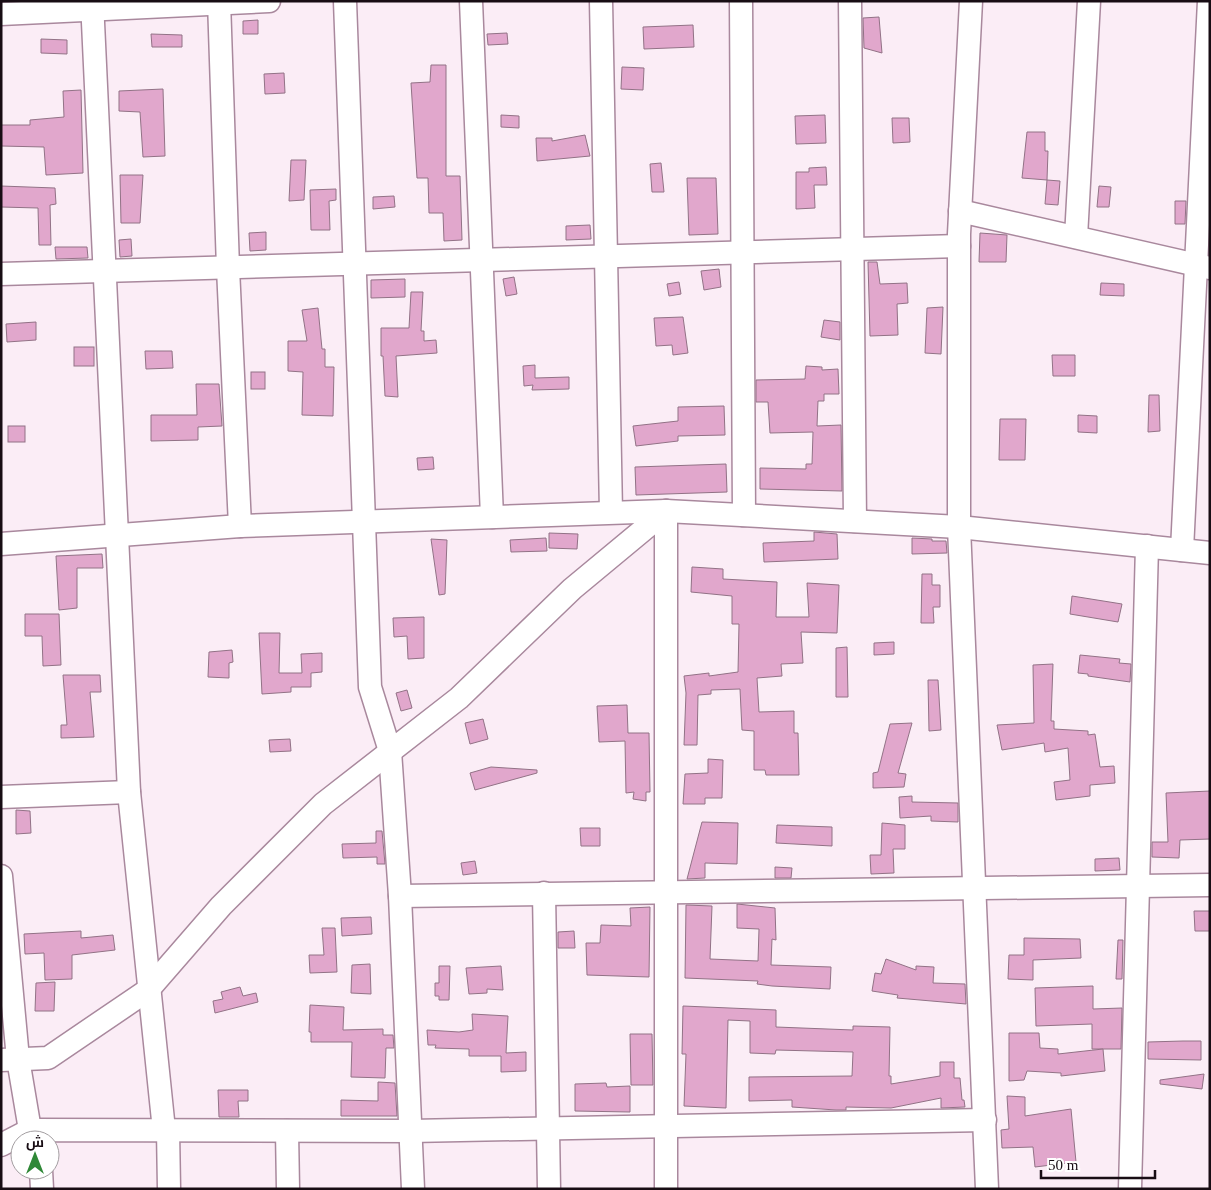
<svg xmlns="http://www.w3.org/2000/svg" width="1211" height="1190" font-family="'Times New Roman',Cairo,serif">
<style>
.building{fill:#e1a7cc;stroke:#927286}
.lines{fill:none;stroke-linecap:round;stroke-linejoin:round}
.minor-casing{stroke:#a9889d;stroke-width:25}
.minor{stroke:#fff;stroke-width:22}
</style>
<rect width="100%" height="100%" fill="#fbedf6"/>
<!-- building -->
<g class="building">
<polygon points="879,17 882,53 864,48 863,18"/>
<polygon points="258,20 258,34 243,34 243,21"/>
<polygon points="693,25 694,47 644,49 643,27"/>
<polygon points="507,33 508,44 488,45 487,34"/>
<polygon points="151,34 182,35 182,47 152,47"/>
<polygon points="41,39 67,40 67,54 41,53"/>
<polygon points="431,65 446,65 446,176 460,176 462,240 444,241 443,213 429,213 428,178 417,178 411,83 430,82"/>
<polygon points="622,67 644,68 643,90 621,89"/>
<polygon points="284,73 285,93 265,94 264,74"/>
<polygon points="163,89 165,156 143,157 140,112 119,111 119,91"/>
<polygon points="81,90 83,173 46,175 44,147 1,146 1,125 30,125 30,120 64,117 63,91"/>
<polygon points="501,115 519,116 519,128 501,127"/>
<polygon points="825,115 826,143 796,144 795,116"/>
<polygon points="892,118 909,118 910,142 893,143"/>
<polygon points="1027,132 1045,132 1045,151 1048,151 1047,180 1022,178"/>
<polygon points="585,135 590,156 537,161 536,138 552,138 552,141"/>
<polygon points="291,160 306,160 304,200 289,201"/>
<polygon points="661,163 664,192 652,192 650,164"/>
<polygon points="826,167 827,185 814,185 815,208 796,209 796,172 809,172 809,168"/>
<polygon points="120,175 143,175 140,223 121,223"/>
<polygon points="687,178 716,178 718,234 689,235"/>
<polygon points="1047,180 1060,181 1058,205 1045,204"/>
<polygon points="1,186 55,188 56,204 50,205 51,245 39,245 38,208 1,207"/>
<polygon points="1099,186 1111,187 1109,207 1097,207"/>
<polygon points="336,189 336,200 329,201 330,230 311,230 310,190"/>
<polygon points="394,196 395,207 373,209 373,197"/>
<polygon points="1175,201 1186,201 1185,224 1175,224"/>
<polygon points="590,225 591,239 566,240 566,226"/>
<polygon points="266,232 266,250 250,251 249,233"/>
<polygon points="980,233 1007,235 1006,262 979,262"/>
<polygon points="131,239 132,256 120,257 119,240"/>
<polygon points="55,247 87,247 88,258 56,259"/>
<polygon points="868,262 877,262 880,284 907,283 908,303 897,304 898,335 870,336"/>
<polygon points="719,269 721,287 704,290 701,271"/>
<polygon points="514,277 517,294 506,296 503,279"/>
<polygon points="405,279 405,297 371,298 371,280"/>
<polygon points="679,282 681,294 669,296 667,284"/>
<polygon points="1101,283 1124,284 1124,296 1100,295"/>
<polygon points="411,292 423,292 421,331 424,331 424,341 436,340 437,353 396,356 398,397 385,396 383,356 381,356 381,328 409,328"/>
<polygon points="943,307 941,354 925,353 927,308"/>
<polygon points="318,308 322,349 325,349 325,367 334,367 333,416 302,415 303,372 288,371 288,341 307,341 302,310"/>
<polygon points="683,317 688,353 673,355 672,345 656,346 654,318"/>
<polygon points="824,320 840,322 840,340 821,337"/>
<polygon points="36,322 36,340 7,342 6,324"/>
<rect x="74" y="347" width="20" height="19"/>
<polygon points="145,351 172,351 173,368 146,369"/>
<polygon points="1052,355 1075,355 1075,376 1053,376"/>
<polygon points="535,365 535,378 569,377 569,389 532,390 533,385 524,386 523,366"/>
<polygon points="806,366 822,367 822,370 838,369 839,394 824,394 824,401 818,401 817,426 841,425 842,491 760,489 760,468 806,469 806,464 812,464 813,432 770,433 768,402 756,402 756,380 805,379"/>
<rect x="251" y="372" width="14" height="17"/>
<polygon points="196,384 219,384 222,426 198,427 198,440 151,441 151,415 197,415"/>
<polygon points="1149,395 1159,395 1160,431 1148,432"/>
<polygon points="724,406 725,435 678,436 678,441 636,446 633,426 678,421 678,407"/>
<polygon points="1078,415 1097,416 1097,433 1078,432"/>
<polygon points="1000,419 1026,419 1025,460 999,460"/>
<rect x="8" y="426" width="17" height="16"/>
<polygon points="433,457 434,469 418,470 417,458"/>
<polygon points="726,464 727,492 636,495 635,467"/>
<polygon points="814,532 837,534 838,559 764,562 763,543 814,541"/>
<polygon points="549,533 578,534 577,549 549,548"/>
<polygon points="546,538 547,551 511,552 510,540"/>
<polygon points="912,538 932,539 932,541 946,541 947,553 912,554"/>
<polygon points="431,539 447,540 445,594 439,595"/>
<polygon points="102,554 103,568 77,568 77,608 59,610 56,556"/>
<polygon points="692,567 723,569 723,579 777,582 776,617 809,617 807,583 839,585 837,633 801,632 803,663 781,664 782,676 757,678 759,712 794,711 794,733 798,733 799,775 766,775 765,770 754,770 754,731 742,730 740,689 711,690 711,694 698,695 697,745 684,745 686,693 684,676 709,673 709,676 738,672 739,624 732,624 732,596 691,592"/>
<polygon points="922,574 932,574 932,585 940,585 940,607 933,607 934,623 921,623"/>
<polygon points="1072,596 1122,604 1118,622 1070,614"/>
<polygon points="25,614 59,614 61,665 43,666 42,636 25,636"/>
<polygon points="424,617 424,658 408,659 407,636 394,637 393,618"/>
<polygon points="259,633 280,633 279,673 302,673 301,654 322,653 322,672 311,673 311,687 291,687 291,692 262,694"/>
<polygon points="894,642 894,654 874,655 874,643"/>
<polygon points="847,647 848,697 836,697 836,648"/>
<polygon points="232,650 233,662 229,663 229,678 208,677 209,652"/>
<polygon points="1080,655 1120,659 1119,663 1131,664 1130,682 1088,676 1088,674 1078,673"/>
<polygon points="1053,664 1051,721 1054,721 1054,729 1088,731 1088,735 1095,734 1100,767 1114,766 1115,783 1090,785 1090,796 1056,800 1054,782 1070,780 1068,748 1045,752 1044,743 1002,750 997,725 1034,723 1033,665"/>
<polygon points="63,675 100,675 101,692 90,692 94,737 61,738 61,725 67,725"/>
<polygon points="928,680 938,680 941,730 929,731"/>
<polygon points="407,690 412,708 401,711 396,693"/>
<polygon points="627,705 628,733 649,733 650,792 646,792 646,801 633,799 634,792 626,793 625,741 599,742 597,706"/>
<polygon points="483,719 488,739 470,744 465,723"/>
<polygon points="912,723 898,773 906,774 904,787 873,788 873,773 878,772 890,724"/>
<polygon points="290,739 291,751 270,752 269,740"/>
<polygon points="708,759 723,760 722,798 705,798 705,804 683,804 685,774 708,773"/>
<polygon points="491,767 537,770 537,773 475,790 470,773"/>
<polygon points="1210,791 1210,839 1180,840 1179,858 1152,857 1152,842 1168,842 1166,793"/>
<polygon points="912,796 912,802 958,803 958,822 931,821 931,816 900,818 899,797"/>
<polygon points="16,810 30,811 31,833 16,834"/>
<polygon points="702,822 738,823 737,864 705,863 705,878 687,879"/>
<polygon points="882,823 905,825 905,849 893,849 894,873 871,874 870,855 881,855"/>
<polygon points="777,825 832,827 832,846 776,843"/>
<polygon points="580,828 600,828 600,846 581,846"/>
<polygon points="376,831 382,831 385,864 377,864 377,857 343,858 342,844 376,843"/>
<polygon points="1119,858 1120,870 1095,871 1095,859"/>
<polygon points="475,861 477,873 463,875 461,863"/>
<polygon points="775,867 792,868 791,878 775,878"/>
<polygon points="737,904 775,908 776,940 772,939 771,965 831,967 830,989 772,986 757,984 758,981 685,978 686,905 712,906 710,959 758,961 759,929 737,928"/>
<polygon points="650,907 649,977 587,975 586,943 600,943 601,925 631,926 630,908"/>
<polygon points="1194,911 1210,911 1210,931 1195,931"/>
<polygon points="371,917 372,934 342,936 341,918"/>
<polygon points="322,928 335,928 337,972 310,973 309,955 324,955"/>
<polygon points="81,931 81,938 113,935 115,950 72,955 72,979 45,980 44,953 25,954 24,934"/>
<polygon points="574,931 575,948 558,948 558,932"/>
<polygon points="1024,938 1080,939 1081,958 1033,960 1033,980 1008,979 1009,955 1024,955"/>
<polygon points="1118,940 1123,940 1122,979 1116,979"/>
<polygon points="886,959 916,970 916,966 934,967 933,983 965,984 966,1004 897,998 898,995 872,991 875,973 881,974"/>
<polygon points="370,964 371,994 351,993 352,965"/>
<polygon points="439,966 450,966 449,1000 439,1000 439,996 435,996 435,983 439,983"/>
<polygon points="501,966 503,990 487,989 487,993 469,994 466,968"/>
<polygon points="55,982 54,1011 35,1011 36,983"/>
<polygon points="1093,986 1093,1009 1122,1008 1121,1049 1092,1049 1092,1024 1036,1026 1035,988"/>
<polygon points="240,987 243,996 256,993 258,1002 215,1013 213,1001 223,999 221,992"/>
<polygon points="310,1005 344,1007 343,1030 383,1029 383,1035 393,1035 394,1048 386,1048 385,1078 351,1077 352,1042 311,1042 311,1032 309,1032"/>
<polygon points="683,1006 776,1010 776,1027 853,1030 853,1026 890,1027 889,1076 891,1076 891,1084 940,1076 940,1062 954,1062 954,1078 960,1078 962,1100 964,1100 965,1107 941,1108 941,1098 891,1108 846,1107 846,1110 836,1110 792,1107 792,1100 749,1101 749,1077 852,1076 853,1052 776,1050 775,1054 750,1053 750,1021 728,1020 726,1108 684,1106 686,1054 682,1054"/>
<polygon points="472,1014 508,1016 506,1053 526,1052 526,1071 501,1072 501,1056 469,1056 469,1049 435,1048 436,1045 428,1045 427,1030 459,1032 473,1030"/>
<polygon points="1009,1033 1039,1033 1040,1048 1058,1049 1058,1054 1103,1049 1105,1071 1061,1076 1061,1073 1027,1071 1024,1080 1009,1081"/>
<polygon points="630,1034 652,1034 653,1085 631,1085"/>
<polygon points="1183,1041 1201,1041 1201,1060 1148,1059 1148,1042"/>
<polygon points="1204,1074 1202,1089 1160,1084 1160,1080"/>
<polygon points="378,1082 395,1083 397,1116 341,1116 341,1100 378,1101"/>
<polygon points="606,1083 607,1087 630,1086 630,1112 575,1111 575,1084"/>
<polygon points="218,1090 248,1090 248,1101 238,1101 239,1117 219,1117"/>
<polygon points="1007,1096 1025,1097 1025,1116 1071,1109 1076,1162 1035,1167 1033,1147 1002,1148 1001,1130 1009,1129"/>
</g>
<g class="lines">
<!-- minor casing -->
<g class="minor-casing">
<g id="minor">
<polyline points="92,1 129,792 164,1130"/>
<polyline points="219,1 228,268 240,526"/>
<polyline points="345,1 370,687 390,751 400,896 413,1189"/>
<polyline points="471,1 492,517"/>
<polyline points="601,1 611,512"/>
<polyline points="741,1 744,515"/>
<polyline points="850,1 855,521"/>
<polyline points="971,1 959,234 959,527 987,1189"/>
<polyline points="1,14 269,1"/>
<polyline points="960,211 1210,268"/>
<polyline points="1076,237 1089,1"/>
<polyline points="1,274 959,246"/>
<polyline points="1,544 240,526 666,511 959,527 1210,553"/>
<polyline points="1182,550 1209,1"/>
<polyline points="1,797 129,792"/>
<polyline points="1,876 18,1059 30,1130"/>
<polyline points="544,893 549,1189"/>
<path d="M400 896C670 890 940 891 1210 885"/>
<polyline points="1,1060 48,1058 148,990 221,906 323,804 459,698 572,589 666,511"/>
<polyline points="168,1130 169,1189"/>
<polyline points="287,1131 288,1189"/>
<polyline points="1,1145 30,1130 411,1131 985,1120"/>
<polyline points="41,1170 42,1189"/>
<polyline points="666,1189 666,511"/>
<polyline points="1130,1189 1147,546"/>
</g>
</g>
<!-- minor -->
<use href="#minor" class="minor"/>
</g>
<!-- border -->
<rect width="1211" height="1190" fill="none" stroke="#180d14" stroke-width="5"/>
<!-- north arrow -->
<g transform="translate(35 1155)"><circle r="24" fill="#ffffff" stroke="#a39ea1"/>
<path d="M0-4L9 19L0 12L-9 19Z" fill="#2f8837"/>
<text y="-8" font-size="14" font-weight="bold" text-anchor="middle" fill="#180d14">ش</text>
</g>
<!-- scale -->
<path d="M1041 1170v8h114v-8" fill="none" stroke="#180d14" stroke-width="2.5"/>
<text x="1048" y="1170" font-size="15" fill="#180d14" stroke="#ffffff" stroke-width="4" paint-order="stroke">50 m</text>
</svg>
